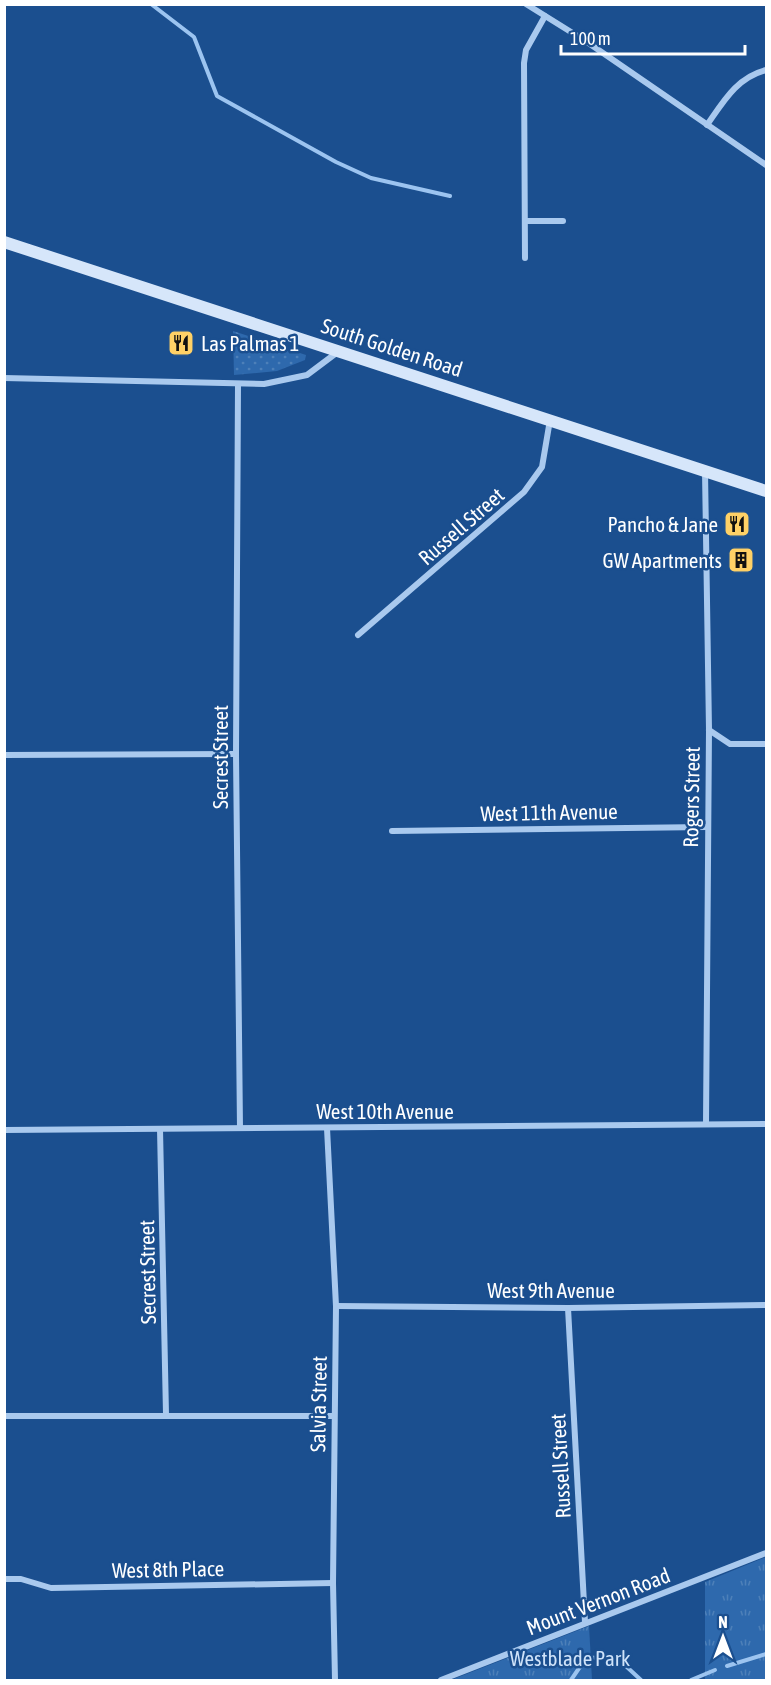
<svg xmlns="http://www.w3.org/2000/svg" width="771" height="1685" font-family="'Asap Condensed',sans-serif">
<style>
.grass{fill:url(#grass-dots)}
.park{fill:url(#park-tufts)}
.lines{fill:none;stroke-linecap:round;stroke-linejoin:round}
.stream{stroke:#9cc4f0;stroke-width:4}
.street{stroke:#a9c9ee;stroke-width:6}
.secondary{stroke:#d6e6fa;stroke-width:12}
.labels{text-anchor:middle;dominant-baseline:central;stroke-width:5;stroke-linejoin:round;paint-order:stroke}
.poi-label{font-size:21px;fill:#fff;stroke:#1b4f8f;text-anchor:end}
.street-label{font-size:21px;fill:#fff;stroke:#1b4f8f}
.park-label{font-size:21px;fill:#cfe3fa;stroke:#1b4f8f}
</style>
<defs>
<pattern id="grass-dots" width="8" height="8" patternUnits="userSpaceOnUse" patternTransform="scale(1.5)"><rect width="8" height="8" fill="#2e69ad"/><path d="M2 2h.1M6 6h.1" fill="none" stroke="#4d80b9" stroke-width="1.8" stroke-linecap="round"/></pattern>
<pattern id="park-tufts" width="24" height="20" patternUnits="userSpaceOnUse" patternTransform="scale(1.5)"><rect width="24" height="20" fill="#2e69ad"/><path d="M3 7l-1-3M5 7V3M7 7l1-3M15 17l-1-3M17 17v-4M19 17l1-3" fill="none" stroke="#4d80b9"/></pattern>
</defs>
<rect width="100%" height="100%" fill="#1b4f8f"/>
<!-- grass -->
<polygon class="grass" points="233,331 306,355 305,360 277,371 234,375"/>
<!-- park -->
<g class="park">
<polygon points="766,1557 766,1680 705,1680 705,1582"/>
<polygon points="589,1626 592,1680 451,1680"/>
</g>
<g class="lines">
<!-- stream -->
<g class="stream">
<polyline points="151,4 194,37 217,96 336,162 371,178 450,196"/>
<polyline points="727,1666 766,1654"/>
<polyline points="571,1680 586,1658 616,1657 641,1680"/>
<polyline points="691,1680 715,1670"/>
</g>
<!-- street -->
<g class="street">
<polyline points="526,4 587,42 766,165"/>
<path d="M707 125C723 102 737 77 766 70"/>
<polyline points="525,221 563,221"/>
<polyline points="525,258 524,63 526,50 545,16"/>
<polyline points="4,378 264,384 307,375 339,351"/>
<polyline points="238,386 236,754 240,1128"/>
<polyline points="705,471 709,730 706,1124"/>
<polyline points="358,635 524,492 542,467 550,420"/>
<polyline points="709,730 730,744 766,744"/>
<polyline points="4,755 236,754"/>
<polyline points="392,831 706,827"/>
<polyline points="327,1128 336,1306 333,1583 335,1680"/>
<polyline points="160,1129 166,1414"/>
<polyline points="4,1130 766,1124"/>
<polyline points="336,1306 568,1308 766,1305"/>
<polyline points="568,1308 585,1622"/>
<polyline points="4,1416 334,1416"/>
<polyline points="4,1579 21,1579 51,1588 333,1583"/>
<polyline points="441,1680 766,1553"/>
</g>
<!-- secondary -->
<polyline class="secondary" points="4,242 766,491"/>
</g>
<!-- icons -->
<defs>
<g id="restaurant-square" transform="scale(1.35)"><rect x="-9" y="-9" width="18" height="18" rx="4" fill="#ffd166" stroke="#1b4f8f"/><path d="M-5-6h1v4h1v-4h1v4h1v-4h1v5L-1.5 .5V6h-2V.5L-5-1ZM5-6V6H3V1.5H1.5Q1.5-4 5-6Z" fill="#111"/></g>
<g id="building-square" transform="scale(1.35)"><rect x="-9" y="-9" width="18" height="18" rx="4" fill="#ffd166" stroke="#1b4f8f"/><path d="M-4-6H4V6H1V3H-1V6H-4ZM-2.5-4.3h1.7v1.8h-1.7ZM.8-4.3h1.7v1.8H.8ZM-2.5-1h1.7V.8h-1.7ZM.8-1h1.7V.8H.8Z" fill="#111"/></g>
</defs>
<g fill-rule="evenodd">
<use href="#restaurant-square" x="181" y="343"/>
<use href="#restaurant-square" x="737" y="524"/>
<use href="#building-square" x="741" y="560"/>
</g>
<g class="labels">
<!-- poi labels -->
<g class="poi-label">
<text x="201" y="343" text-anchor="start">Las Palmas 1</text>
<text x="718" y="524">Pancho &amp; Jane</text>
<text x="722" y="560">GW Apartments</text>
</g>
<!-- street labels -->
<g class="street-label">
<text transform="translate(392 347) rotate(18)">South Golden Road</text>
<text transform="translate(461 526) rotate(-41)">Russell Street</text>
<text transform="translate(220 757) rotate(-90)">Secrest Street</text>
<text transform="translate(691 797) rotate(-89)">Rogers Street</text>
<text transform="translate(549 812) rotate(-1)">West 11th Avenue</text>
<text x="385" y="1111">West 10th Avenue</text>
<text transform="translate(147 1272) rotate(-91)">Secrest Street</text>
<text x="551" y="1290">West 9th Avenue</text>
<text transform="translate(318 1404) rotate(-89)">Salvia Street</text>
<text transform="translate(560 1466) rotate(-93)">Russell Street</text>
<text transform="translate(168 1569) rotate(-1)">West 8th Place</text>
<text transform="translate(598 1601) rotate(-21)">Mount Vernon Road</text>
</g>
<!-- park labels -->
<g class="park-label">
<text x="570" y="1658">Westblade Park</text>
</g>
</g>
<!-- border -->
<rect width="771" height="1685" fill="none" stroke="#ffffff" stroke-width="12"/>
<!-- north arrow -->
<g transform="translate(723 1637)" stroke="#1b4f8f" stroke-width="4.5" paint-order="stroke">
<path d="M0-4.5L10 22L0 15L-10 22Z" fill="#ffffff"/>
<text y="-9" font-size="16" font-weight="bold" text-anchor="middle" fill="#ffffff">N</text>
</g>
<!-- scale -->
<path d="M561 45v9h184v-9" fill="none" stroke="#ffffff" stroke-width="3"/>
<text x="570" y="45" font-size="18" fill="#ffffff" stroke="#1b4f8f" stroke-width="4.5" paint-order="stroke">100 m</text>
</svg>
